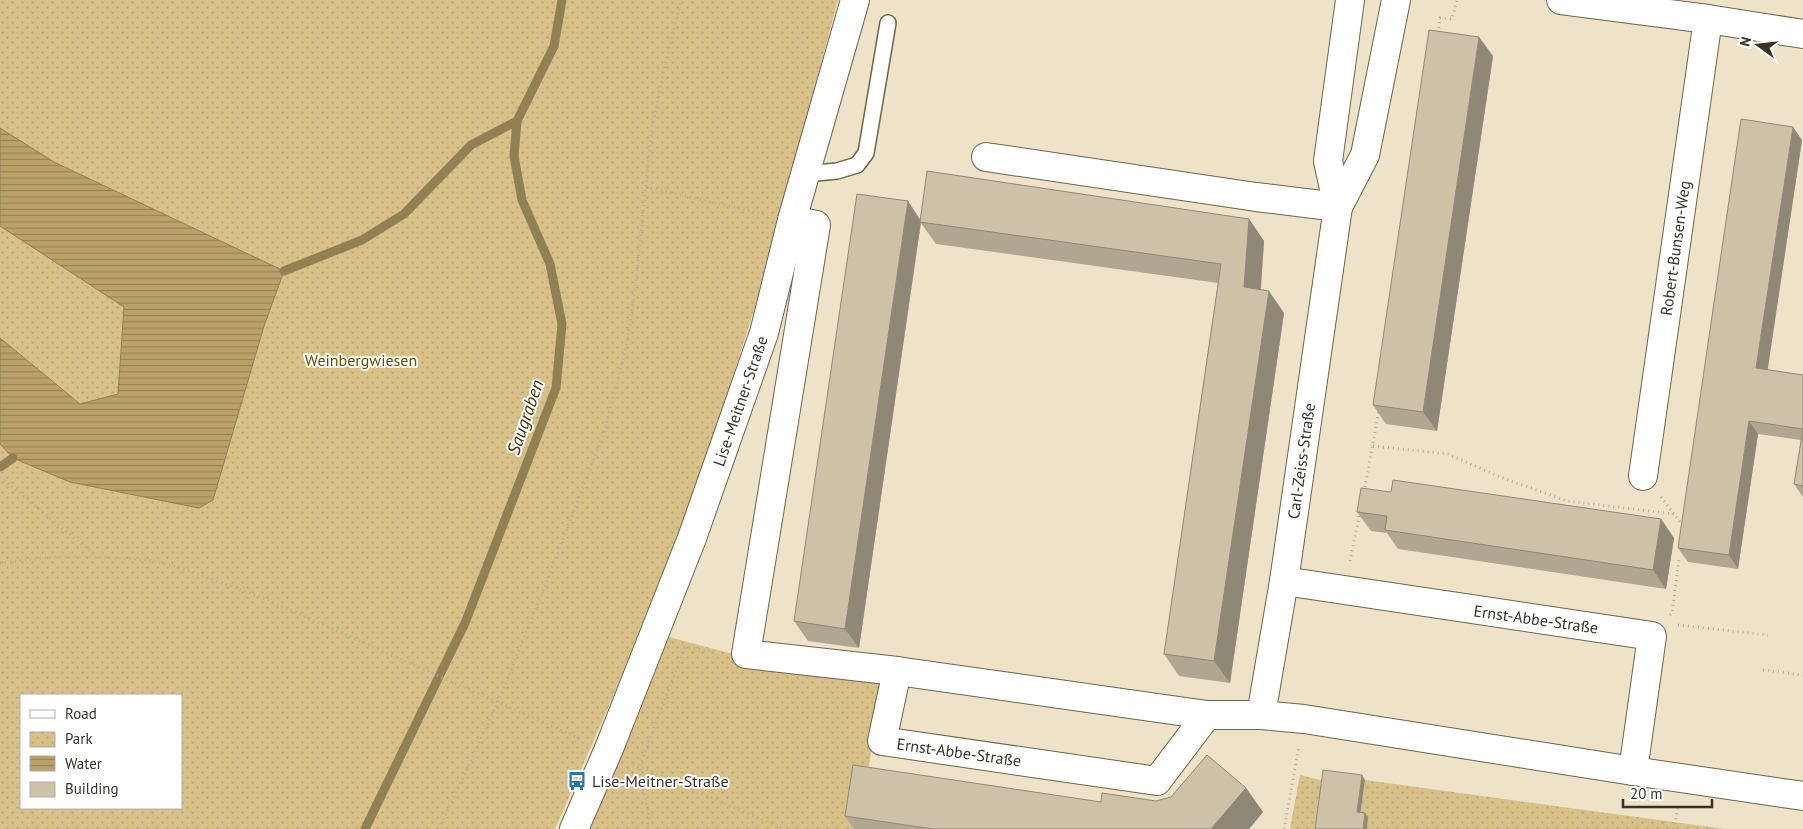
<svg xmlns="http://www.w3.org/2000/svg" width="1803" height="829" font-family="'PT Sans',sans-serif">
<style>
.park{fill:url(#park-dots);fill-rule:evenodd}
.water{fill:url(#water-rules);stroke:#928055}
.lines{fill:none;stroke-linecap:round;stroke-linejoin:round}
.stream{stroke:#928055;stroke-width:9}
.service-casing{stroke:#6e644c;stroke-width:18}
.minor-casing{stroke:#6e644c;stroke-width:30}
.tertiary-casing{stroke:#6e644c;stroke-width:30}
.path{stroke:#b5ac96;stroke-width:3;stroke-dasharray:1 4;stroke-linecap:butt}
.service{stroke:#fff;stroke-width:15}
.minor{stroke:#fff;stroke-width:28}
.tertiary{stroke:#fff;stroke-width:28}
.wall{fill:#b0a790}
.shaded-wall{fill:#908876}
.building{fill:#cdc2a8;stroke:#908876}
.labels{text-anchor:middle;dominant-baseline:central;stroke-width:4;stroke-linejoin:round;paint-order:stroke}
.street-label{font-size:16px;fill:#363227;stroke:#fff}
.park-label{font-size:16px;fill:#674e04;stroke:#fff}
.poi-label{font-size:16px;fill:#363227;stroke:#fff;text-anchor:start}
.water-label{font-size:18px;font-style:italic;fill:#433201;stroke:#fff}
</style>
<defs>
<pattern id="park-dots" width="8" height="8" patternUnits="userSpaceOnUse" patternTransform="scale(1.25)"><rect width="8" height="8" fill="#d8c089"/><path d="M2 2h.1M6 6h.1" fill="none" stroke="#baa576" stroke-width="1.8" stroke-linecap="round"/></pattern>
<pattern id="water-rules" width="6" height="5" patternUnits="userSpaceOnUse" patternTransform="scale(1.25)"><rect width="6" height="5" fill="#baa169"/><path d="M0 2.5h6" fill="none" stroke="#988456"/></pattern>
</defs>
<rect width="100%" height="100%" fill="#eee2c8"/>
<!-- park -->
<g class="park">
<path d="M0 0H838L759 294 700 480 639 637 555 829H0ZM21 695H181V808H21Z"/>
<polygon points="654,633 740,656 883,677 859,829 576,829"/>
<polygon points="1300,775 1325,781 1319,829 1290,829"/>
<polygon points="1365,780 1725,829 1367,829 1368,817 1360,816"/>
</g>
<!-- water -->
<polygon class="water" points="0,128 54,162 284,271 264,326 213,500 199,508 70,482 13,458 0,444 0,338 80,404 118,394 124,307 0,226"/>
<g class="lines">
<!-- stream -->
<g class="stream">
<polyline points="284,271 362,240 404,214 471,145 517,121"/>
<polyline points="0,467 13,458"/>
<polyline points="365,829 465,623 556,388 562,324 550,264 522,200 514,156 517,121 554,46 562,0"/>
</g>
<!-- service casing -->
<g class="service-casing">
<polyline id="service" points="806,174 837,171 857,165 866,153 888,23"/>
</g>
<!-- minor casing -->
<g class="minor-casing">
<g id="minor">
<polyline points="986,157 1256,197 1338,207"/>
<polyline points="1338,207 1365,155 1396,0"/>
<polyline points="792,220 816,225 746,654 897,671"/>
<polyline points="1643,476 1708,19"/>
<polyline points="1284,581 1652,636 1633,771"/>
<polyline points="1207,715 1157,781 882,741 897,671 1207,715 1261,715 1304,719 1633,771 1803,796"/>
<polyline points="1261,715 1284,581 1338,207 1328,161 1350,0"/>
</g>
</g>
<!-- tertiary casing -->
<g class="tertiary-casing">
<g id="tertiary">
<polyline points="1561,0 1708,19 1803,34"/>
<polyline points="574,829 608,751 692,538 764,333 792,220 855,0"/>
</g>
</g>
<!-- path -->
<g class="path">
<polyline points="1438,33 1440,18 1452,19 1457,0"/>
<polyline points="646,187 764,214"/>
<polyline points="1373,446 1448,454 1500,477 1567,501 1674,514"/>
<polyline points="0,477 96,556"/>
<polyline points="1364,492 1379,410"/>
<polyline points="1661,497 1683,526"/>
<polyline points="1350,561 1360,513"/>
<polyline points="0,563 53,557 97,557 149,560 178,567 263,598 583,740"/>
<polyline points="1670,615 1672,613 1679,560"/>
<polyline points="1678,625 1768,635"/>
<polyline points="684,647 718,652"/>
<polyline points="1763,670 1803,675"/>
<polyline points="633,764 784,829"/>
<polyline points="439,829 498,702 543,591 604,432 627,344 635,288 652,129 661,82 681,0"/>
<polyline points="647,829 649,816 639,767 685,647"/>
<polyline points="1284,829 1299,746"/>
<polyline points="1674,829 1678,808"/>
</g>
<!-- service -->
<use href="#service" class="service"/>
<!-- minor -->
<use href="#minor" class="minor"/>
<!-- tertiary -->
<use href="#tertiary" class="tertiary"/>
</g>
<!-- wall -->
<g class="wall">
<polygon points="1493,56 1437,431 1386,424 1373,405"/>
<polygon points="1802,140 1767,370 1803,375 1803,497 1794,484 1801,440 1758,434 1738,569 1688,562 1678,548"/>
<polygon points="1249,219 1264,241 1261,290 1284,313 1230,683 1179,676 1164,654 1218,283 936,244 921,223 859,648 808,641 794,621 921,220"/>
<polygon points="1391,492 1661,519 1674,538 1666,589 1398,549 1387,533 1371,531 1357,512"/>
<polygon points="1246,788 1263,812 1249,829 854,829 845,816 1156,801"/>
</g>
<!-- shaded-wall -->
<g class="shaded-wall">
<polygon points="1479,37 1493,56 1437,431 1423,412"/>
<polygon points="1793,127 1802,140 1766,381 1756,368"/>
<polygon points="908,201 921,221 859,648 845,629"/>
<polygon points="1249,219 1264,241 1259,309 1244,287"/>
<polygon points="1269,291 1284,313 1230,683 1214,661"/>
<polygon points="1749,421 1758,434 1738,569 1729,555"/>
<polygon points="1661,519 1674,538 1666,589 1653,570"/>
<polygon points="1362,775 1365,780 1360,816 1357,812"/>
<polygon points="1246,788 1263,812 1249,829 1211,829"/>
<polygon points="1365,813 1368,817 1367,829 1363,829"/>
</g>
<!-- building -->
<g class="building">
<polygon points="1429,30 1479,37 1423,412 1373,405"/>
<polygon points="1741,119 1793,127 1756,368 1803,375 1803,486 1794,484 1803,429 1749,421 1729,555 1678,548"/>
<polygon points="927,171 1249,219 1244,287 1269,291 1214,661 1164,654 1221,264 920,222"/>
<polygon points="857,194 908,201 845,629 794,621"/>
<polygon points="1393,480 1661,519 1653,570 1385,530 1387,516 1357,512 1361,488 1391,492"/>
<polygon points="1207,755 1246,788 1211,829 933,829 845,816 853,765 1101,802 1102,793 1156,801 1171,797"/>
<polygon points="1323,770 1362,775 1357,812 1365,813 1363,829 1315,829"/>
</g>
<!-- icons -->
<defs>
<g id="bus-bare" transform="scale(1.5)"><path d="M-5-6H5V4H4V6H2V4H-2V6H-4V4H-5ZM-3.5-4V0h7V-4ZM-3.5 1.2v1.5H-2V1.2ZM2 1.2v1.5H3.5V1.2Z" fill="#207aa8" stroke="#fff" stroke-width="2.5" paint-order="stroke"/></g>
</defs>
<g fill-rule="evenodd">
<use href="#bus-bare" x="577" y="781"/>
</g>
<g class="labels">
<!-- street labels -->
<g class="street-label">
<text transform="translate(1675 248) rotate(-82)">Robert-Bunsen-Weg</text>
<text transform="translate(740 401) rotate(-71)">Lise-Meitner-Straße</text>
<text transform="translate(1301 461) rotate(-82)">Carl-Zeiss-Straße</text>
<text transform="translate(1536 619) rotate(8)">Ernst-Abbe-Straße</text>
<text transform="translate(959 752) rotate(8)">Ernst-Abbe-Straße</text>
</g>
<!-- park labels -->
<g class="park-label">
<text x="361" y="360">Weinbergwiesen</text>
</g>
<!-- poi labels -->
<g class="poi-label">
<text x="592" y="781">Lise-Meitner-Straße</text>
</g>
<!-- water labels -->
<g class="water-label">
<text transform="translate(525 417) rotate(-71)">Saugraben</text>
</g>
</g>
<!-- legend -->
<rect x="20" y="694" width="162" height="115" fill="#ffffff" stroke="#afada9"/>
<rect x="30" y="710" width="25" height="8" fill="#ffffff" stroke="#afada9"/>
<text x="65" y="719" font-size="15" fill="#363227">Road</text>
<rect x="30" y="732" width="25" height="15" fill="url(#park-dots)" stroke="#afada9"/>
<text x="65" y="744" font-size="15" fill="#363227">Park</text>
<rect x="30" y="756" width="25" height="15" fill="url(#water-rules)" stroke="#afada9"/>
<text x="65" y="769" font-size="15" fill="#363227">Water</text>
<rect x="30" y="782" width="25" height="15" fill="#cdc2a8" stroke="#afada9"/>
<text x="65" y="794" font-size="15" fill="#363227">Building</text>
<!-- north arrow -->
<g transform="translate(1758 45) rotate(285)" stroke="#ffffff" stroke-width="4" paint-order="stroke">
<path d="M0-4L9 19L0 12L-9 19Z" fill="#363227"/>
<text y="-8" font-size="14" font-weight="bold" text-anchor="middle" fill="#363227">N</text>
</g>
<!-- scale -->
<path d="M1623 799v8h89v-8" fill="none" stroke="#363227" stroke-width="2.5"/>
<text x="1630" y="799" font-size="15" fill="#363227" stroke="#ffffff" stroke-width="4" paint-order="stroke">20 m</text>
</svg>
